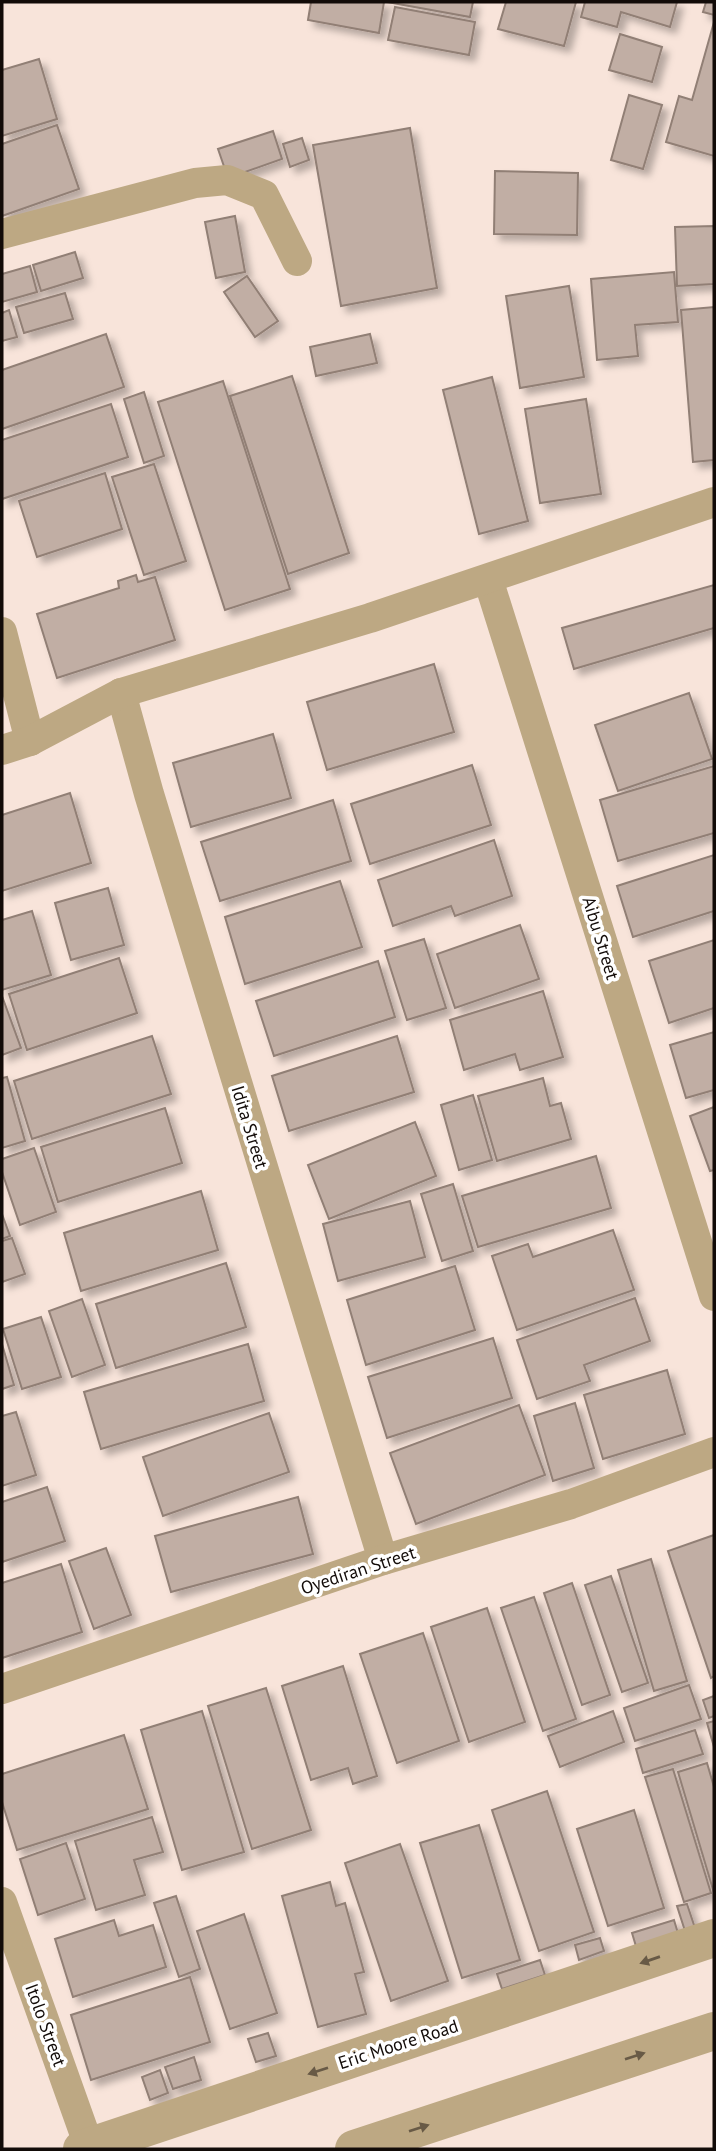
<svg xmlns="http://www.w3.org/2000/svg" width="716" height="2151" font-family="'PT Sans',sans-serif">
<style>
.building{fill:#c1aea4;stroke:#917f75;stroke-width:2;filter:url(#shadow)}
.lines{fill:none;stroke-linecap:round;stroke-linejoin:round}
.minor{stroke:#bda883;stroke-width:30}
.tertiary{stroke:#bda883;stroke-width:38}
.oneway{fill:#685a46}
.labels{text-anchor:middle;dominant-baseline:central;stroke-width:7;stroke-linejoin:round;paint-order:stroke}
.street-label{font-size:18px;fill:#120b08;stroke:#fff}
</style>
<defs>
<filter id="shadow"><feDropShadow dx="6" dy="6" stdDeviation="3.5" flood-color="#0004"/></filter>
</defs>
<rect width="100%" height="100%" fill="#f8e4da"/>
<!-- building -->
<g class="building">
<polygon points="311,2 384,2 379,33 308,20"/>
<polygon points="387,2 473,2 470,17"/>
<polygon points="506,2 576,2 564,46 498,29"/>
<polygon points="585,2 677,2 670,27 621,12 617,27 581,17"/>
<polygon points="706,2 714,2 714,15 703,12"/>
<polygon points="395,7 475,22 469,55 388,40"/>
<polygon points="714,22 714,156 666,142 679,96 692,100"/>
<polygon points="620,34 662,47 652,82 609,70"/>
<polygon points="39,59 57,119 2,136 2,70"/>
<polygon points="629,95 662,105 643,169 611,160"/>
<polygon points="57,125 79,189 2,216 2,144"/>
<polygon points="410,128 437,288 341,306 313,145"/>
<polygon points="273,131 282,159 228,178 218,149"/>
<polygon points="302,138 309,160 290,167 283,144"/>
<polygon points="495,171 578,173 577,235 494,234"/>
<polygon points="235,216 245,272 216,278 205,222"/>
<polygon points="714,226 714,284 677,286 675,227"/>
<polygon points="75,252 83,278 41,291 33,265"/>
<polygon points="30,266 37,292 2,302 2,274"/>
<polygon points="674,272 678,322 635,325 638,356 597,360 591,279"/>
<polygon points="247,276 278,321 255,337 224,292"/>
<polygon points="569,286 584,377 520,388 506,296"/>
<polygon points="65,293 73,319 24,333 16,307"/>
<polygon points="714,307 714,460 693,462 681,310"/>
<polygon points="9,310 17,337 2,341 2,313"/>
<polygon points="106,334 124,387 2,429 2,370"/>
<polygon points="370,334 377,363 316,376 310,347"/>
<polygon points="292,376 349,553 288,574 230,396"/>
<polygon points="492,377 528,521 479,534 443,390"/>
<polygon points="223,381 290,589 225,610 158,402"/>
<polygon points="144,392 164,456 144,463 124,399"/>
<polygon points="586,399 601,494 540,503 525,409"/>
<polygon points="111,404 128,457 2,499 2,440"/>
<polygon points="154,464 186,561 144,575 112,477"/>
<polygon points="105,473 122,529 37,557 19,501"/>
<polygon points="136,575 138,582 155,577 175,640 57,678 37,614 119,588 118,581"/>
<polygon points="714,585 714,628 574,669 562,628"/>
<polygon points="434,664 454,732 327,770 307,702"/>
<polygon points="689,693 712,759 618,791 595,725"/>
<polygon points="273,734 291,798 191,827 173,763"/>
<polygon points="472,765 491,825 370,864 351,804"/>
<polygon points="714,766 714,833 618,861 600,800"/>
<polygon points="70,793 91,863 2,891 2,815"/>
<polygon points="333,800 351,861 220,901 201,842"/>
<polygon points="494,840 512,896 455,916 451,906 393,926 378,880"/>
<polygon points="714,855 714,911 633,937 617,886"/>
<polygon points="340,881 362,947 245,984 225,917"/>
<polygon points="108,888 124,945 71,960 55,903"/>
<polygon points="32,911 51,975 2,990 2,920"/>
<polygon points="520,925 539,979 455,1008 437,954"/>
<polygon points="424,939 446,1008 407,1020 385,951"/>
<polygon points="714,940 714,1008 669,1023 649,961"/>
<polygon points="119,958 137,1013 27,1050 9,994"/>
<polygon points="378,961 395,1017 274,1056 256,1001"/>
<polygon points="543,991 563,1057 520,1070 515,1054 464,1070 450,1020"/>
<polygon points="2,996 21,1048 2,1055"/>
<polygon points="714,1032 714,1090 686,1098 670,1045"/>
<polygon points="152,1036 171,1094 32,1139 14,1081"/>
<polygon points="397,1036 414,1092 289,1131 272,1076"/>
<polygon points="7,1077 25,1141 2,1148 2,1078"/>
<polygon points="543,1078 550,1106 561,1103 571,1139 497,1161 478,1096"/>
<polygon points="473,1095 492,1160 459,1170 441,1105"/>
<polygon points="714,1107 714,1170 710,1171 690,1116"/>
<polygon points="165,1108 182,1163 58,1202 41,1147"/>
<polygon points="415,1122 436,1176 329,1219 308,1165"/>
<polygon points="34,1148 56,1212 20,1225 2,1172 2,1159"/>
<polygon points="596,1156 611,1208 478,1247 462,1196"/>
<polygon points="453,1184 473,1251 442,1261 421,1194"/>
<polygon points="201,1191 218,1250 81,1291 64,1233"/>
<polygon points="410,1201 425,1257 338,1281 323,1224"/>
<polygon points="2,1214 10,1236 2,1239"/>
<polygon points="613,1230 634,1290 517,1330 492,1256 528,1244 533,1257"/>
<polygon points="12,1238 25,1274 2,1282 2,1241"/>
<polygon points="226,1263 246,1327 116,1368 96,1304"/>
<polygon points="455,1266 475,1330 366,1365 347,1300"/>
<polygon points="635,1298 650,1341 584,1365 590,1381 537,1399 517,1340"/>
<polygon points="82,1299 105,1365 72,1377 49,1311"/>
<polygon points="41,1317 61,1377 22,1389 3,1329"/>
<polygon points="493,1338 512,1398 387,1438 368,1377"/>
<polygon points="2,1344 14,1385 2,1389"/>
<polygon points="248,1344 264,1401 101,1449 84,1392"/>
<polygon points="667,1370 685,1434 603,1459 584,1395"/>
<polygon points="575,1403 594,1468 553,1481 534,1416"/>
<polygon points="519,1405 545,1475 416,1524 390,1453"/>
<polygon points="16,1412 36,1475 2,1486 2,1416"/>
<polygon points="269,1413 289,1472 163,1516 143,1457"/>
<polygon points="47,1487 65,1541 2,1562 2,1502"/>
<polygon points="298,1497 313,1554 171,1592 155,1536"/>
<polygon points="714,1535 714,1676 711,1678 668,1551"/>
<polygon points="106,1548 131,1615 94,1629 69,1561"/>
<polygon points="651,1559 687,1681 654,1691 618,1570"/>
<polygon points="61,1564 82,1632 2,1658 2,1583"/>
<polygon points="611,1576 648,1683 622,1692 585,1585"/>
<polygon points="572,1583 610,1695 582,1705 544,1593"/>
<polygon points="534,1597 576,1719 543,1731 501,1608"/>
<polygon points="487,1608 525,1722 469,1742 431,1627"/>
<polygon points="423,1633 459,1741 397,1763 360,1654"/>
<polygon points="343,1666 377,1776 353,1784 348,1768 311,1780 282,1686"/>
<polygon points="689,1685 701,1719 635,1741 624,1708"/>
<polygon points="266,1688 311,1830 252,1849 208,1706"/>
<polygon points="714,1696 714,1716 709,1718 703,1700"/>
<polygon points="202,1711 244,1852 182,1870 141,1730"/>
<polygon points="613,1711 624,1742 560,1767 548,1736"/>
<polygon points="714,1721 714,1747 707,1723"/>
<polygon points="695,1730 703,1754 643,1773 636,1749"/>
<polygon points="124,1735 148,1809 17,1850 2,1802 2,1774"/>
<polygon points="707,1763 714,1787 714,1893 678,1772"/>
<polygon points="673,1769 711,1893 684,1902 645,1777"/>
<polygon points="547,1791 594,1932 539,1951 492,1810"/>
<polygon points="634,1810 664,1908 608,1926 577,1829"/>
<polygon points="152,1817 163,1852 134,1860 145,1895 96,1910 75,1841"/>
<polygon points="479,1825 520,1960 462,1978 420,1843"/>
<polygon points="66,1843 85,1899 38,1915 20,1859"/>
<polygon points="400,1844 448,1981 391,2001 345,1863"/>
<polygon points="330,1882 336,1906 345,1903 364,1972 355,1974 366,2014 318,2027 282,1896"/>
<polygon points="176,1896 200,1969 179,1977 154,1903"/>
<polygon points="687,1904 695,1928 685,1931 677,1906"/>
<polygon points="244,1914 277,2013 230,2029 197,1931"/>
<polygon points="114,1920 119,1936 153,1925 166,1967 73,1997 55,1939"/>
<polygon points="674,1920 680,1940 638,1953 632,1933"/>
<polygon points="600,1938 604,1951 579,1960 575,1945"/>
<polygon points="540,1960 545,1975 502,1989 497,1974"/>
<polygon points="190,1977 210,2042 91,2080 71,2015"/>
<polygon points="268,2033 276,2056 256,2062 248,2039"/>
<polygon points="194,2057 201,2080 173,2089 165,2067"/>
<polygon points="160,2070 168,2093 150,2100 142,2077"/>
</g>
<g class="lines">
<!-- minor -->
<g class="minor">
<polyline points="2,234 195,183 227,180 264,195 297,261"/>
<polyline points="488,579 714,1296"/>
<polyline points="2,632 30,741"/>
<polyline points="121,693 149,794 383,1560"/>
<polyline points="2,750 30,741 121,693 370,618 714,502"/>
<polyline points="2,1689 383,1560 571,1504 714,1452"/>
<polyline points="2,1902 90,2149"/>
</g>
<!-- tertiary -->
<g class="tertiary">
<polyline points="82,2149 714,1938"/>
<polyline points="354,2149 714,2031"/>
</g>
</g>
<!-- one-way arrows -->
<defs><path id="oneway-solid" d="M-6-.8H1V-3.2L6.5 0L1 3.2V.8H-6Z" transform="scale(1.75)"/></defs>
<g class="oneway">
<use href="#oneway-solid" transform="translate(650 1960) rotate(161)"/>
<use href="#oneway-solid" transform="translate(635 2056) rotate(-18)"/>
<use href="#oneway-solid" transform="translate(318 2071) rotate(162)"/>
<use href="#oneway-solid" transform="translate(419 2128) rotate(-18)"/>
</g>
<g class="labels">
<!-- street labels -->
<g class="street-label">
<text transform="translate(601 938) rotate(73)">Aibu Street</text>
<text transform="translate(250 1127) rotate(73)">Idita Street</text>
<text transform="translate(358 1570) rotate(-18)">Oyediran Street</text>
<text transform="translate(46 2025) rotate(70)">Itolo Street</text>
<text transform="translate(398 2044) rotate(-18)">Eric Moore Road</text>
</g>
</g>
<!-- border -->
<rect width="716" height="2151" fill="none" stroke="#120b08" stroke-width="7"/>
</svg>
